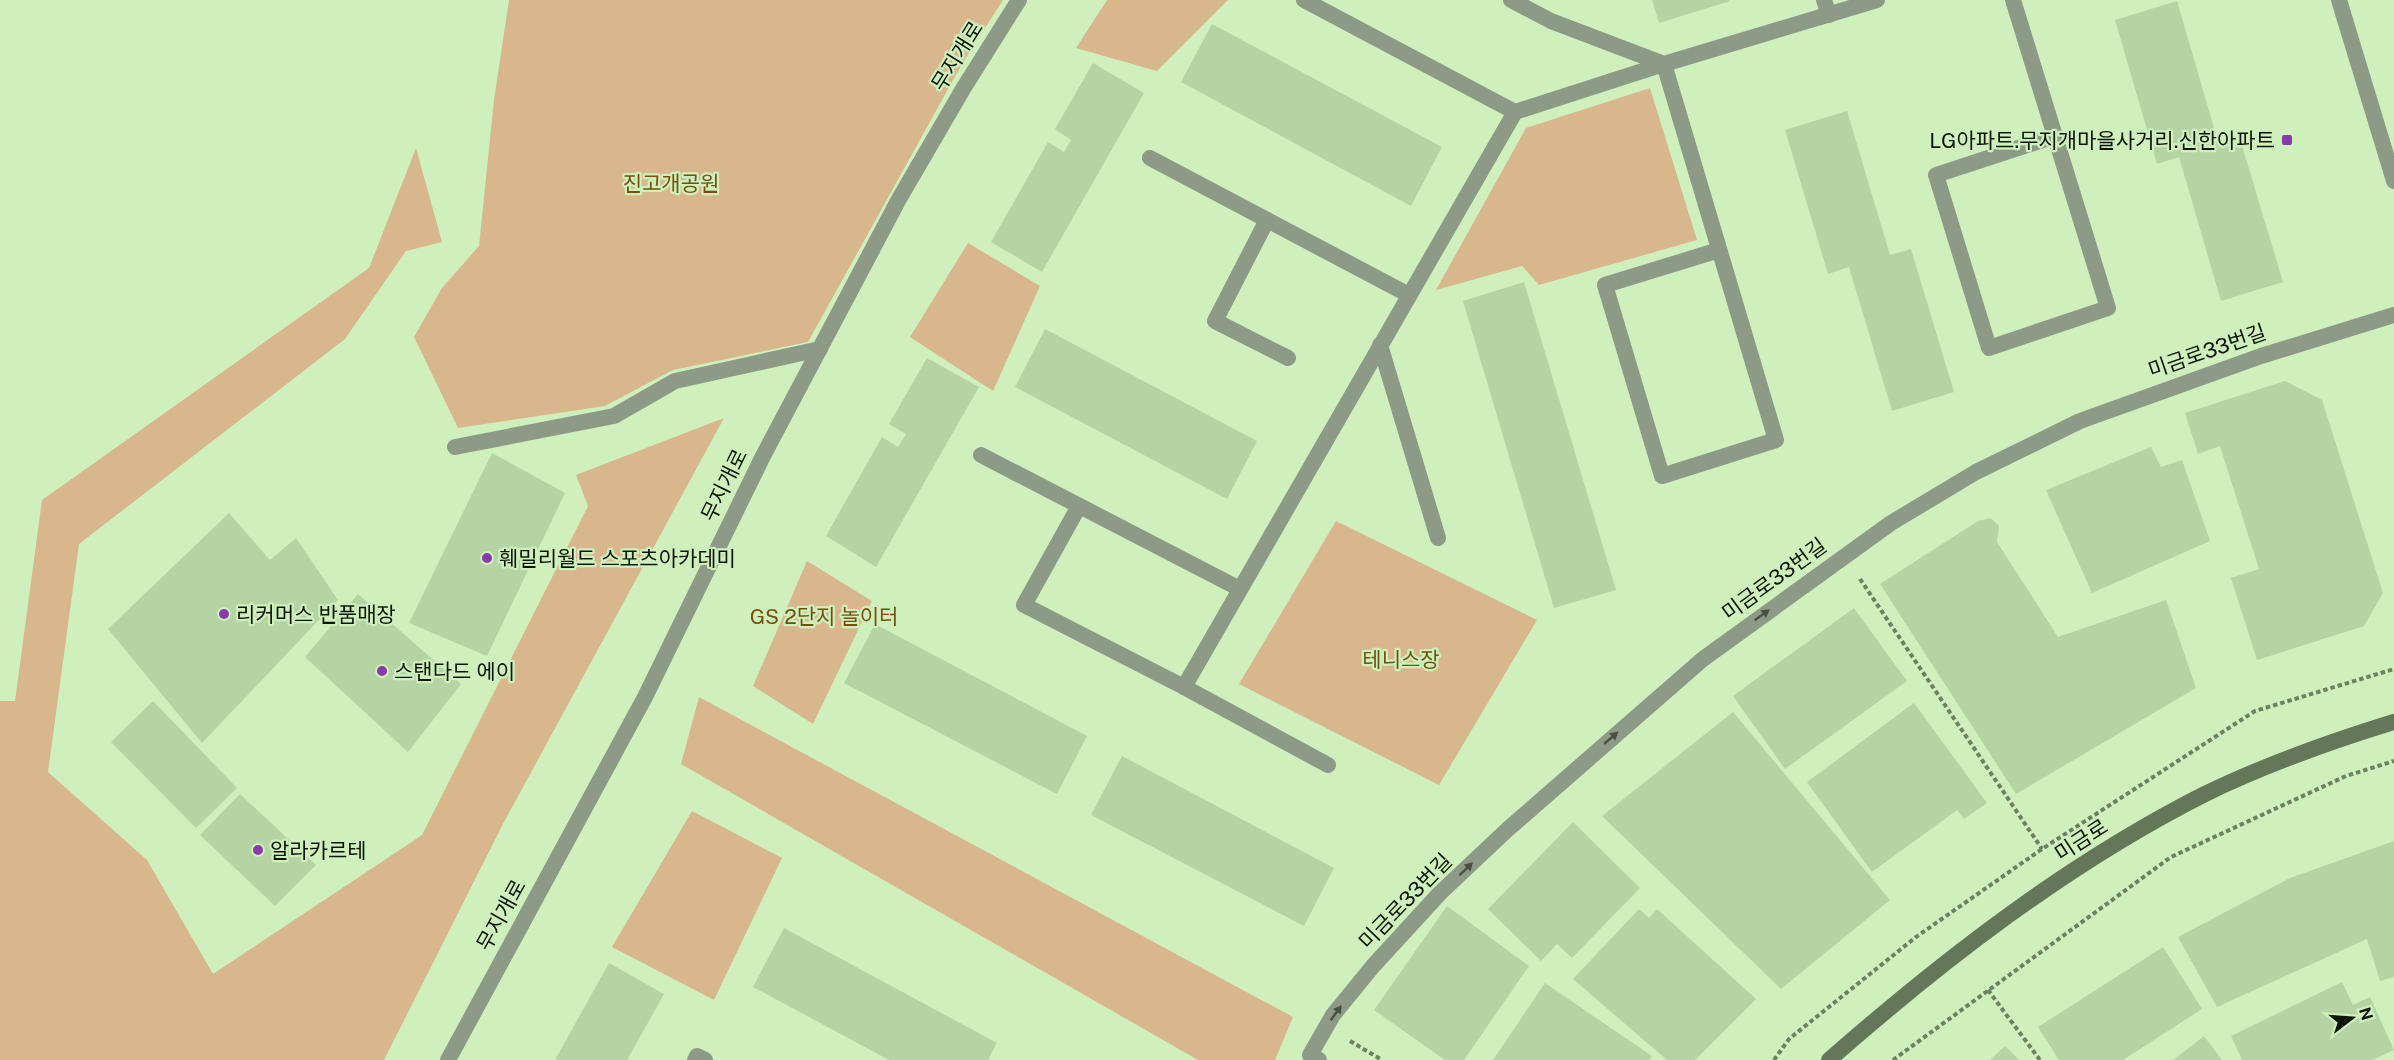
<svg xmlns="http://www.w3.org/2000/svg" width="2394" height="1060" font-family="'Public Sans','Noto Sans KR',sans-serif">
<style>
.green{fill:#d8b78c}
.building{fill:#b4d4a3}
.lines{fill:none;stroke-linecap:round;stroke-linejoin:round}
.path{stroke:#6b8160;stroke-width:4;stroke-dasharray:4.5 3;stroke-linecap:butt}
.service{stroke:#8d9a86;stroke-width:16}
.minor{stroke:#8d9a86;stroke-width:16}
.tertiary{stroke:#8d9a86;stroke-width:16}
.secondary{stroke:#647759;stroke-width:16}
.oneway{fill:#46513f}
.poi-dot{fill:#8a3bab;stroke:#cff0bd;stroke-width:2}
.labels{text-anchor:middle;dominant-baseline:central;stroke-width:4.5;stroke-linejoin:round;paint-order:stroke}
.street-label{font-size:21px;fill:#0b1605;stroke:#cff0bd}
.poi-label{font-size:21px;fill:#0b1605;stroke:#cff0bd;text-anchor:start}
.park-label{font-size:21px;fill:#754f0c;stroke:#cff0bd}
</style>
<rect width="100%" height="100%" fill="#cff0bd"/>
<!-- green -->
<g class="green">
<polygon points="509,0 1003,0 962,64 808,342 673,370 605,406 458,428 414,337 442,288 479,246 494,100"/>
<polygon points="1107,0 1228,0 1157,71 1076,48"/>
<polygon points="1650,88 1697,240 1539,285 1522,266 1436,290 1526,128"/>
<polygon points="416,148 442,242 406,251 345,339 79,544 48,772 147,860 213,974 422,835 588,506 576,475 724,418 504,822 384,1060 0,1060 0,701 15,701 42,500 369,268"/>
<polygon points="968,243 1040,286 993,391 910,337"/>
<polygon points="1336,521 1537,620 1439,785 1239,684"/>
<polygon points="807,561 872,601 813,724 753,686"/>
<polygon points="699,697 1293,1017 1275,1060 1198,1060 681,764"/>
<polygon points="692,811 782,858 714,1000 612,947"/>
</g>
<!-- building -->
<g class="building">
<polygon points="1652,0 1729,0 1730,1 1659,23"/>
<polygon points="2177,1 2219,145 2240,139 2283,282 2221,301 2179,157 2157,164 2115,20"/>
<polygon points="1212,24 1442,147 1411,206 1181,82"/>
<polygon points="1093,63 1144,93 1042,272 991,242 1048,142 1064,152 1071,140 1055,129"/>
<polygon points="1847,111 1890,255 1911,249 1954,392 1892,411 1849,267 1828,274 1785,130"/>
<polygon points="1524,282 1616,590 1554,608 1463,301"/>
<polygon points="1045,329 1257,441 1227,499 1015,387"/>
<polygon points="927,358 979,387 876,567 826,536 882,437 898,447 906,434 889,424"/>
<polygon points="2285,381 2322,400 2383,593 2364,626 2257,660 2231,578 2259,569 2220,446 2198,454 2185,413"/>
<polygon points="2151,447 2161,467 2182,460 2210,541 2092,593 2046,490"/>
<polygon points="492,453 565,493 487,656 409,623"/>
<polygon points="229,513 270,560 296,538 338,600 202,743 108,629"/>
<polygon points="1991,518 1999,526 1997,542 2058,637 2166,600 2196,688 2016,794 1880,584 1978,521"/>
<polygon points="358,594 461,684 408,752 305,657"/>
<polygon points="1854,608 1907,681 1785,769 1733,696"/>
<polygon points="875,624 1087,736 1057,794 844,683"/>
<polygon points="153,701 237,788 196,828 111,742"/>
<polygon points="1914,703 1987,803 1964,819 1957,810 1872,872 1807,782"/>
<polygon points="1733,712 1890,900 1781,989 1602,816"/>
<polygon points="1122,756 1334,868 1304,926 1091,815"/>
<polygon points="240,794 316,865 275,906 200,835"/>
<polygon points="1573,822 1640,888 1572,958 1557,944 1541,961 1488,909"/>
<polygon points="2394,841 2394,977 2380,981 2367,939 2217,1007 2178,937 2290,878"/>
<polygon points="1447,906 1529,966 1464,1060 1445,1060 1374,1010"/>
<polygon points="1639,909 1649,918 1657,909 1756,999 1695,1060 1667,1060 1573,979"/>
<polygon points="784,928 997,1043 988,1060 889,1060 753,987"/>
<polygon points="2163,947 2202,1009 2123,1060 2059,1060 2038,1027"/>
<polygon points="609,963 664,994 627,1060 555,1060"/>
<polygon points="2342,982 2353,1005 2370,997 2394,1050 2372,1060 2242,1060 2231,1036"/>
<polygon points="1545,983 1652,1056 1649,1060 1493,1060"/>
<polygon points="2204,1036 2222,1060 2173,1060"/>
<polygon points="2005,1046 2019,1060 1990,1060"/>
</g>
<g class="lines">
<!-- path -->
<g class="path">
<polyline points="1860,579 2042,849"/>
<polyline points="1988,990 2040,1060"/>
<polyline points="1350,1041 1382,1060"/>
<polyline points="1774,1060 1789,1039 1916,937 2042,849 2255,711 2394,669"/>
<polyline points="1893,1060 2171,857 2346,776 2394,761"/>
</g>
<!-- service -->
<g class="service">
<polyline points="1304,0 1515,112"/>
<polyline points="1511,0 1551,21 1664,64 1877,0"/>
<polyline points="1824,0 1829,15"/>
<polyline points="2013,0 2108,308 1989,348 1936,175 2055,136"/>
<polyline points="1150,158 1409,295"/>
<polyline points="1267,220 1215,321 1288,358"/>
<polyline points="1380,345 1438,538"/>
<polyline points="455,447 614,416 675,381 820,349"/>
<polyline points="981,455 1240,589"/>
<polyline points="1079,506 1024,605 1184,687 1328,765"/>
<polyline points="1184,687 1515,112 1664,64 1776,440 1662,476 1605,285 1719,250"/>
<polyline points="695,1060 697,1056 705,1060"/>
</g>
<!-- minor -->
<polyline class="minor" points="1319,1060 1310,1055 1333,1015 1373,966 1440,893 1508,829 1703,659 1891,523 1976,472 2080,421 2261,356 2394,315"/>
<!-- tertiary -->
<g class="tertiary">
<polyline points="2339,0 2394,181"/>
<polyline points="448,1060 645,697 763,456 899,199 963,89 1019,0"/>
</g>
<!-- secondary -->
<path class="secondary" d="M1829 1060C1943 960 2067 864 2203 795 2264 765 2329 742 2394 722"/>
</g>
<!-- one-way arrows -->
<defs><path id="oneway-solid" d="M-6-.8H1V-3.2L6.5 0L1 3.2V.8H-6Z" transform="scale(1.5)"/></defs>
<g class="oneway">
<use href="#oneway-solid" transform="translate(1762 615) rotate(-36)"/>
<use href="#oneway-solid" transform="translate(1611 738) rotate(-41)"/>
<use href="#oneway-solid" transform="translate(1466 869) rotate(-44)"/>
<use href="#oneway-solid" transform="translate(1336 1013) rotate(-54)"/>
</g>
<!-- markers -->
<g class="poi-dot">
<rect x="2281" y="134" width="12" height="12" rx="3"/>
<circle cx="487" cy="558" r="6"/>
<circle cx="224" cy="614" r="6"/>
<circle cx="382" cy="671" r="6"/>
<circle cx="258" cy="850" r="6"/>
</g>
<g class="labels">
<!-- street labels -->
<g class="street-label">
<text transform="translate(957 56) rotate(-58)">무지개로</text>
<text transform="translate(2207 351) rotate(-19)">미금로33번길</text>
<text transform="translate(724 485) rotate(-64)">무지개로</text>
<text transform="translate(1774 579) rotate(-36)">미금로33번길</text>
<text transform="translate(2081 840) rotate(-33)">미금로</text>
<text transform="translate(1405 901) rotate(-46)">미금로33번길</text>
<text transform="translate(501 915) rotate(-61)">무지개로</text>
</g>
<!-- poi labels -->
<g class="poi-label">
<text x="2275" y="140" text-anchor="end">LG아파트.무지개마을사거리.신한아파트</text>
<text x="499" y="558">훼밀리월드 스포츠아카데미</text>
<text x="236" y="614">리커머스 반품매장</text>
<text x="394" y="671">스탠다드 에이</text>
<text x="270" y="850">알라카르테</text>
</g>
<!-- park labels -->
<g class="park-label">
<text x="671" y="183">진고개공원</text>
<text x="824" y="616">GS 2단지 놀이터</text>
<text x="1401" y="659">테니스장</text>
</g>
</g>
<!-- north arrow -->
<g transform="translate(2352 1018) rotate(73)" stroke="#cff0bd" stroke-width="4.5" paint-order="stroke">
<path d="M0-4.5L10 22L0 15L-10 22Z" fill="#0b1605"/>
<text y="-9" font-size="16" font-weight="bold" text-anchor="middle" fill="#0b1605">N</text>
</g>
</svg>
